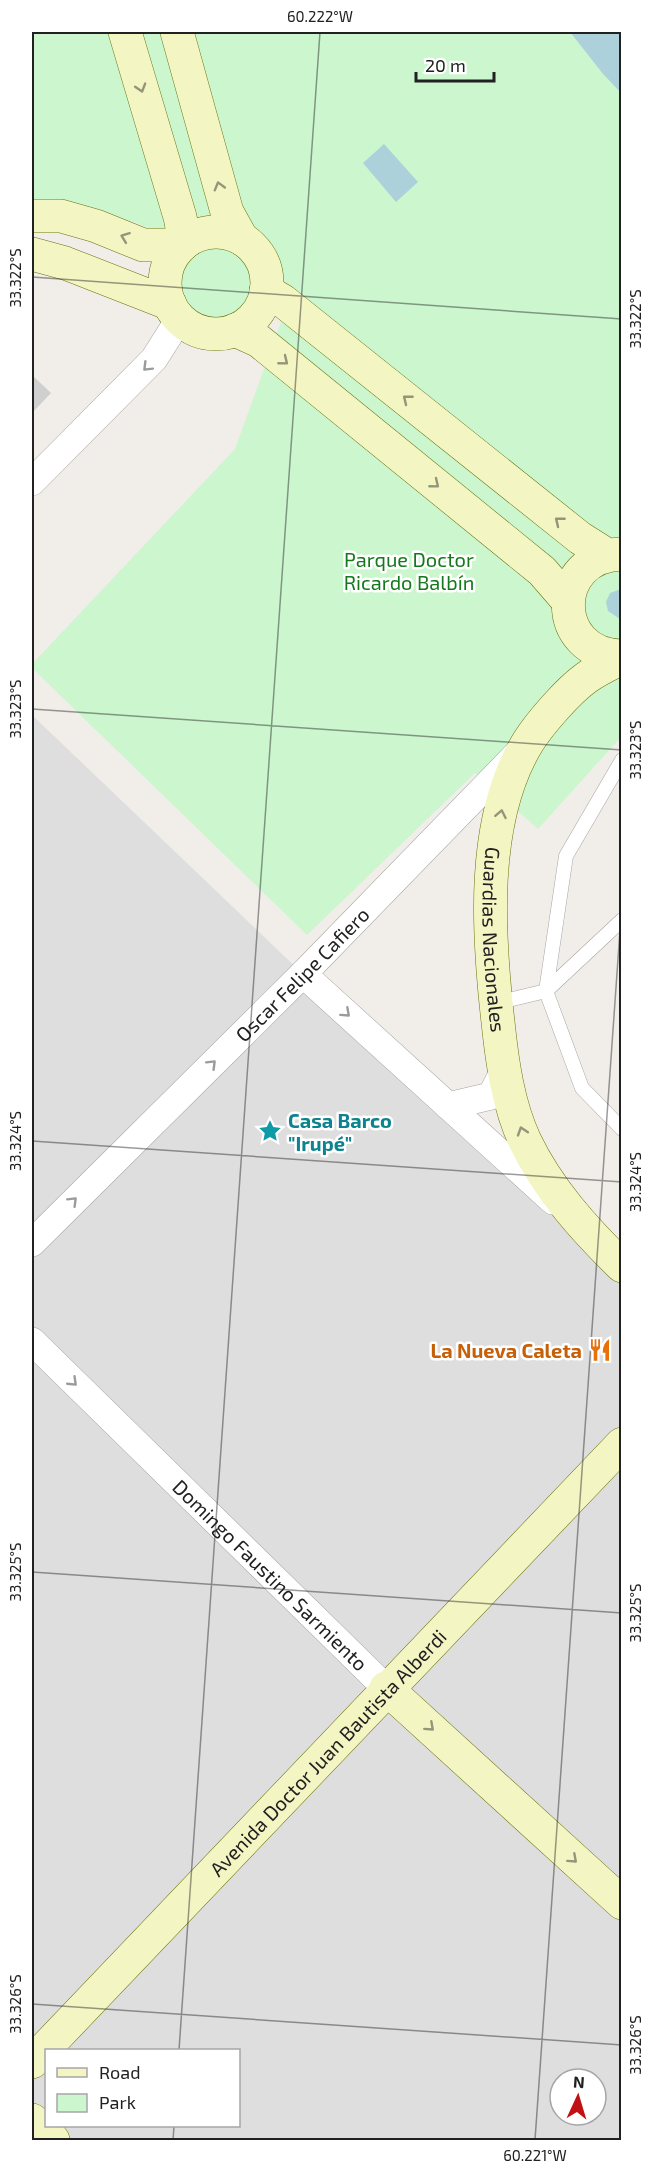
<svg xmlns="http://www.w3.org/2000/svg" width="653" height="2172" font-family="'Exo 2',sans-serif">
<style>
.residential{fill:#dfdede;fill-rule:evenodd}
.religious{fill:#cfcfcf}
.park{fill:#cbf6ce}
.water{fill:#add1da}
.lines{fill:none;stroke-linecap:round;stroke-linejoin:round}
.lane-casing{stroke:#a5a5a5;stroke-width:15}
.street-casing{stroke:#a5a5a5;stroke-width:28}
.secondary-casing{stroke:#69720f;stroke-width:34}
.lane{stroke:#fff;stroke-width:14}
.street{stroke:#fff;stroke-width:27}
.secondary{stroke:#f3f5c3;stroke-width:33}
.oneway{stroke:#94967a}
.oneway2{stroke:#9b9b9b}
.ticks{fill:none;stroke:#212121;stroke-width:1.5;stroke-opacity:0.45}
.labels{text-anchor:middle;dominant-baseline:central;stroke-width:5;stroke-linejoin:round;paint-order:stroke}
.park-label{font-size:20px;fill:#15791c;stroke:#fff}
.street-label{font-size:20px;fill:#212121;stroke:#fff}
.culture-label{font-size:20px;font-weight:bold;fill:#0d838f;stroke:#fff;text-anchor:start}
.food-label{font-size:20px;font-weight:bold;fill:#c56008;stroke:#fff;text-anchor:end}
.neatline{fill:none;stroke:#212121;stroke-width:2}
.ticks-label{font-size:15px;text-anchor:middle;fill:#212121}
</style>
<rect width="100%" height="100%" fill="#f1eee9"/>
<!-- residential -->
<path class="residential" d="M32 715 303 974 621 1266V2140H32ZM46 2050H238V2126H46ZM560 2079H596V2115H560Z"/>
<!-- religious -->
<polygon class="religious" points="32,375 51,393 32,413"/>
<!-- park -->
<path class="park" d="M32 32H570L603 74 621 93V737L538 829 475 773 307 935 32 668V664L235 449 293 289 256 274C260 358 134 308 198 249L134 222 32 207Z"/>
<!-- water -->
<g class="water">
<polygon points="570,32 621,32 621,93 603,74"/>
<polygon points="384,144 418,182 396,202 363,163"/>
<polygon points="621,589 621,618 620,619 608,611 606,602 610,593"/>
</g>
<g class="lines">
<!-- lane casing -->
<g class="lane-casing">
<g id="lane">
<polyline points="622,760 566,856 546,991 622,920"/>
<polyline points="496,1003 546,991 582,1088 622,1129"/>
</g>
</g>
<!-- street casing -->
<g class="street-casing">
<g id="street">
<polyline points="32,482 154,359 180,318"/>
<polyline points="303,974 553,1201"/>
<polyline points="448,1106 491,1096 504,1070"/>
<path id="s1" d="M32 1243 303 974 519 752"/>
<path id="s2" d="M32 1341 386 1688"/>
</g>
</g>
<!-- secondary casing -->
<g class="secondary-casing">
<g id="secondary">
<polyline points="125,32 180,217 185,242"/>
<polyline points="177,32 227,212 242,239"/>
<polyline points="32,216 61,216 96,226 143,245 182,245"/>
<circle cx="216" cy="283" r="51"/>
<polyline points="32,254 65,263 170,304"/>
<polyline points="266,291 283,301 580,538 607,555"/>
<polyline points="235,330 259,341 542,571 568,601"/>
<path d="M622 554C550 556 551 655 622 656"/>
<path id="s3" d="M622 658C610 664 597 670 586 678 568 691 540 723 528 742 480 820 488 935 498 1022 502 1061 508 1105 525 1141 548 1189 584 1229 622 1266"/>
<polyline points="386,1688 622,1903"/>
<path id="s4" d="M32 2062 622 1444"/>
<polyline points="32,2120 53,2140"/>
</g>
</g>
<!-- lane -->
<use href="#lane" class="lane"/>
<!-- street -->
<use href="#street" class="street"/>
<!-- secondary -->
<use href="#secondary" class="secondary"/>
</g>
<!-- one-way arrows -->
<defs><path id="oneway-chevron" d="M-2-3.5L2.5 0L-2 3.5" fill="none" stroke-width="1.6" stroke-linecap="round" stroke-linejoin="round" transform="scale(1.5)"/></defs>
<g class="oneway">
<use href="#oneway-chevron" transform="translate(141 88) rotate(73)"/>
<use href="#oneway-chevron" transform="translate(219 186) rotate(-106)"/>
<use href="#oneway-chevron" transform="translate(125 237) rotate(-159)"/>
<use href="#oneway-chevron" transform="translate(284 361) rotate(39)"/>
<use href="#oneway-chevron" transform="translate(407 399) rotate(-141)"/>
<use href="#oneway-chevron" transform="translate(435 484) rotate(39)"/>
<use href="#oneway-chevron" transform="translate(559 521) rotate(-141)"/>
<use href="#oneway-chevron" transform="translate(501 814) rotate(-79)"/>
<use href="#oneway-chevron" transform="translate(522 1131) rotate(-108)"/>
<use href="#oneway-chevron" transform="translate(430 1727) rotate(42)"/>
<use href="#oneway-chevron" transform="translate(573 1859) rotate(42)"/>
</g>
<g class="oneway2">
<use href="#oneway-chevron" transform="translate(147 367) rotate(135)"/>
<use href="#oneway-chevron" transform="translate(346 1013) rotate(42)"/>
<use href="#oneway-chevron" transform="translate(212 1064) rotate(-45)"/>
<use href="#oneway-chevron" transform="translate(73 1201) rotate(-45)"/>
<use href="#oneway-chevron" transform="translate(73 1382) rotate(44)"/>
</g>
<!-- ticks -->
<path class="ticks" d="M32 277 622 319M32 709 622 750M32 1141 622 1182M32 1572 622 1613M32 2004 622 2045M179 2050 320 32M173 2140 174 2126M535 2140 622 902"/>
<!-- icons -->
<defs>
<g id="sight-bare" transform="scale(1.8)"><path d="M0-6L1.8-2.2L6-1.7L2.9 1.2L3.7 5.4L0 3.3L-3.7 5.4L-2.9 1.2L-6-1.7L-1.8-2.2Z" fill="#0f9aa8" stroke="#fff" stroke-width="2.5" paint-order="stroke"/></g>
<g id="restaurant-bare" transform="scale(1.8)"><path d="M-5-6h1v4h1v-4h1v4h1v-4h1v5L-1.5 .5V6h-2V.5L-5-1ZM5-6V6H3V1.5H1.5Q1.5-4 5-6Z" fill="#e8710a" stroke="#fff" stroke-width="2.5" paint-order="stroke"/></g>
</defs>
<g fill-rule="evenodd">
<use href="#sight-bare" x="270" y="1131"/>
<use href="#restaurant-bare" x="600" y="1350"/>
</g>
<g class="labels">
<!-- park labels -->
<g class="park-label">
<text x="409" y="559">Parque Doctor<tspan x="409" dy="23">Ricardo Balbín</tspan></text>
</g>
<!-- street labels -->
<g class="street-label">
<text stroke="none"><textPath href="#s3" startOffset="332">Guardias Nacionales</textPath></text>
<text stroke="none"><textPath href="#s1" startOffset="381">Oscar Felipe Cafiero</textPath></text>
<text stroke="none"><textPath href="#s2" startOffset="334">Domingo Faustino Sarmiento</textPath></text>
<text stroke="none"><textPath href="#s4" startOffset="428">Avenida Doctor Juan Bautista Alberdi</textPath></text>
</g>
<!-- culture labels -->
<g class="culture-label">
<text x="288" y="1120">Casa Barco<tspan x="288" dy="23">"Irupé"</tspan></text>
</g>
<!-- food labels -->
<g class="food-label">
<text x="582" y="1350">La Nueva Caleta</text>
</g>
</g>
<!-- border -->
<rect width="653" height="2172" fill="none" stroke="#ffffff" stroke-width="66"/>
<!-- legend -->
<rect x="45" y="2049" width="195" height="78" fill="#ffffff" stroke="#a6a6a6" stroke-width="1.5"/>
<rect x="57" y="2068" width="30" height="9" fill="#f3f5c3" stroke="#a6a6a6" stroke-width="1.5"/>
<text x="99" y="2079" font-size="18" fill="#212121">Road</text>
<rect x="57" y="2094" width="30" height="18" fill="#cbf6ce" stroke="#a6a6a6" stroke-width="1.5"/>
<text x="99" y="2109" font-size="18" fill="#212121">Park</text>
<!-- north arrow -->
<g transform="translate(578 2097) rotate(4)"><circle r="28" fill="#ffffff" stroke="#a6a6a6" stroke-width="1.5"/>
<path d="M0-4.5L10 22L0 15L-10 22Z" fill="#c21114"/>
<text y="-9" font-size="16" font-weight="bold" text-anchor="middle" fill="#212121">N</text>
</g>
<!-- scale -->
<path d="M416 72v9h78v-9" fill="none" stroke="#212121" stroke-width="3"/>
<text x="425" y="72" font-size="18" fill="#212121" stroke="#ffffff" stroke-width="4.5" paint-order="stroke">20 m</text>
<rect x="33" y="33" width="587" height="2106" class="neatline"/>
<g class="ticks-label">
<text x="320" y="22">60.222°W</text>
<text transform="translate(16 278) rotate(-90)" y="5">33.322°S</text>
<text transform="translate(636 319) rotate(-90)" y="5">33.322°S</text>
<text transform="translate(16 709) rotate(-90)" y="5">33.323°S</text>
<text transform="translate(636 750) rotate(-90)" y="5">33.323°S</text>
<text transform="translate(16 1141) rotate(-90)" y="5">33.324°S</text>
<text transform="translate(636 1182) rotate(-90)" y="5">33.324°S</text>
<text transform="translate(16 1572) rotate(-90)" y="5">33.325°S</text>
<text transform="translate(636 1613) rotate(-90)" y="5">33.325°S</text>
<text transform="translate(16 2004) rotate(-90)" y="5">33.326°S</text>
<text transform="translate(636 2045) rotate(-90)" y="5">33.326°S</text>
<text x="535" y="2161">60.221°W</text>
</g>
</svg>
